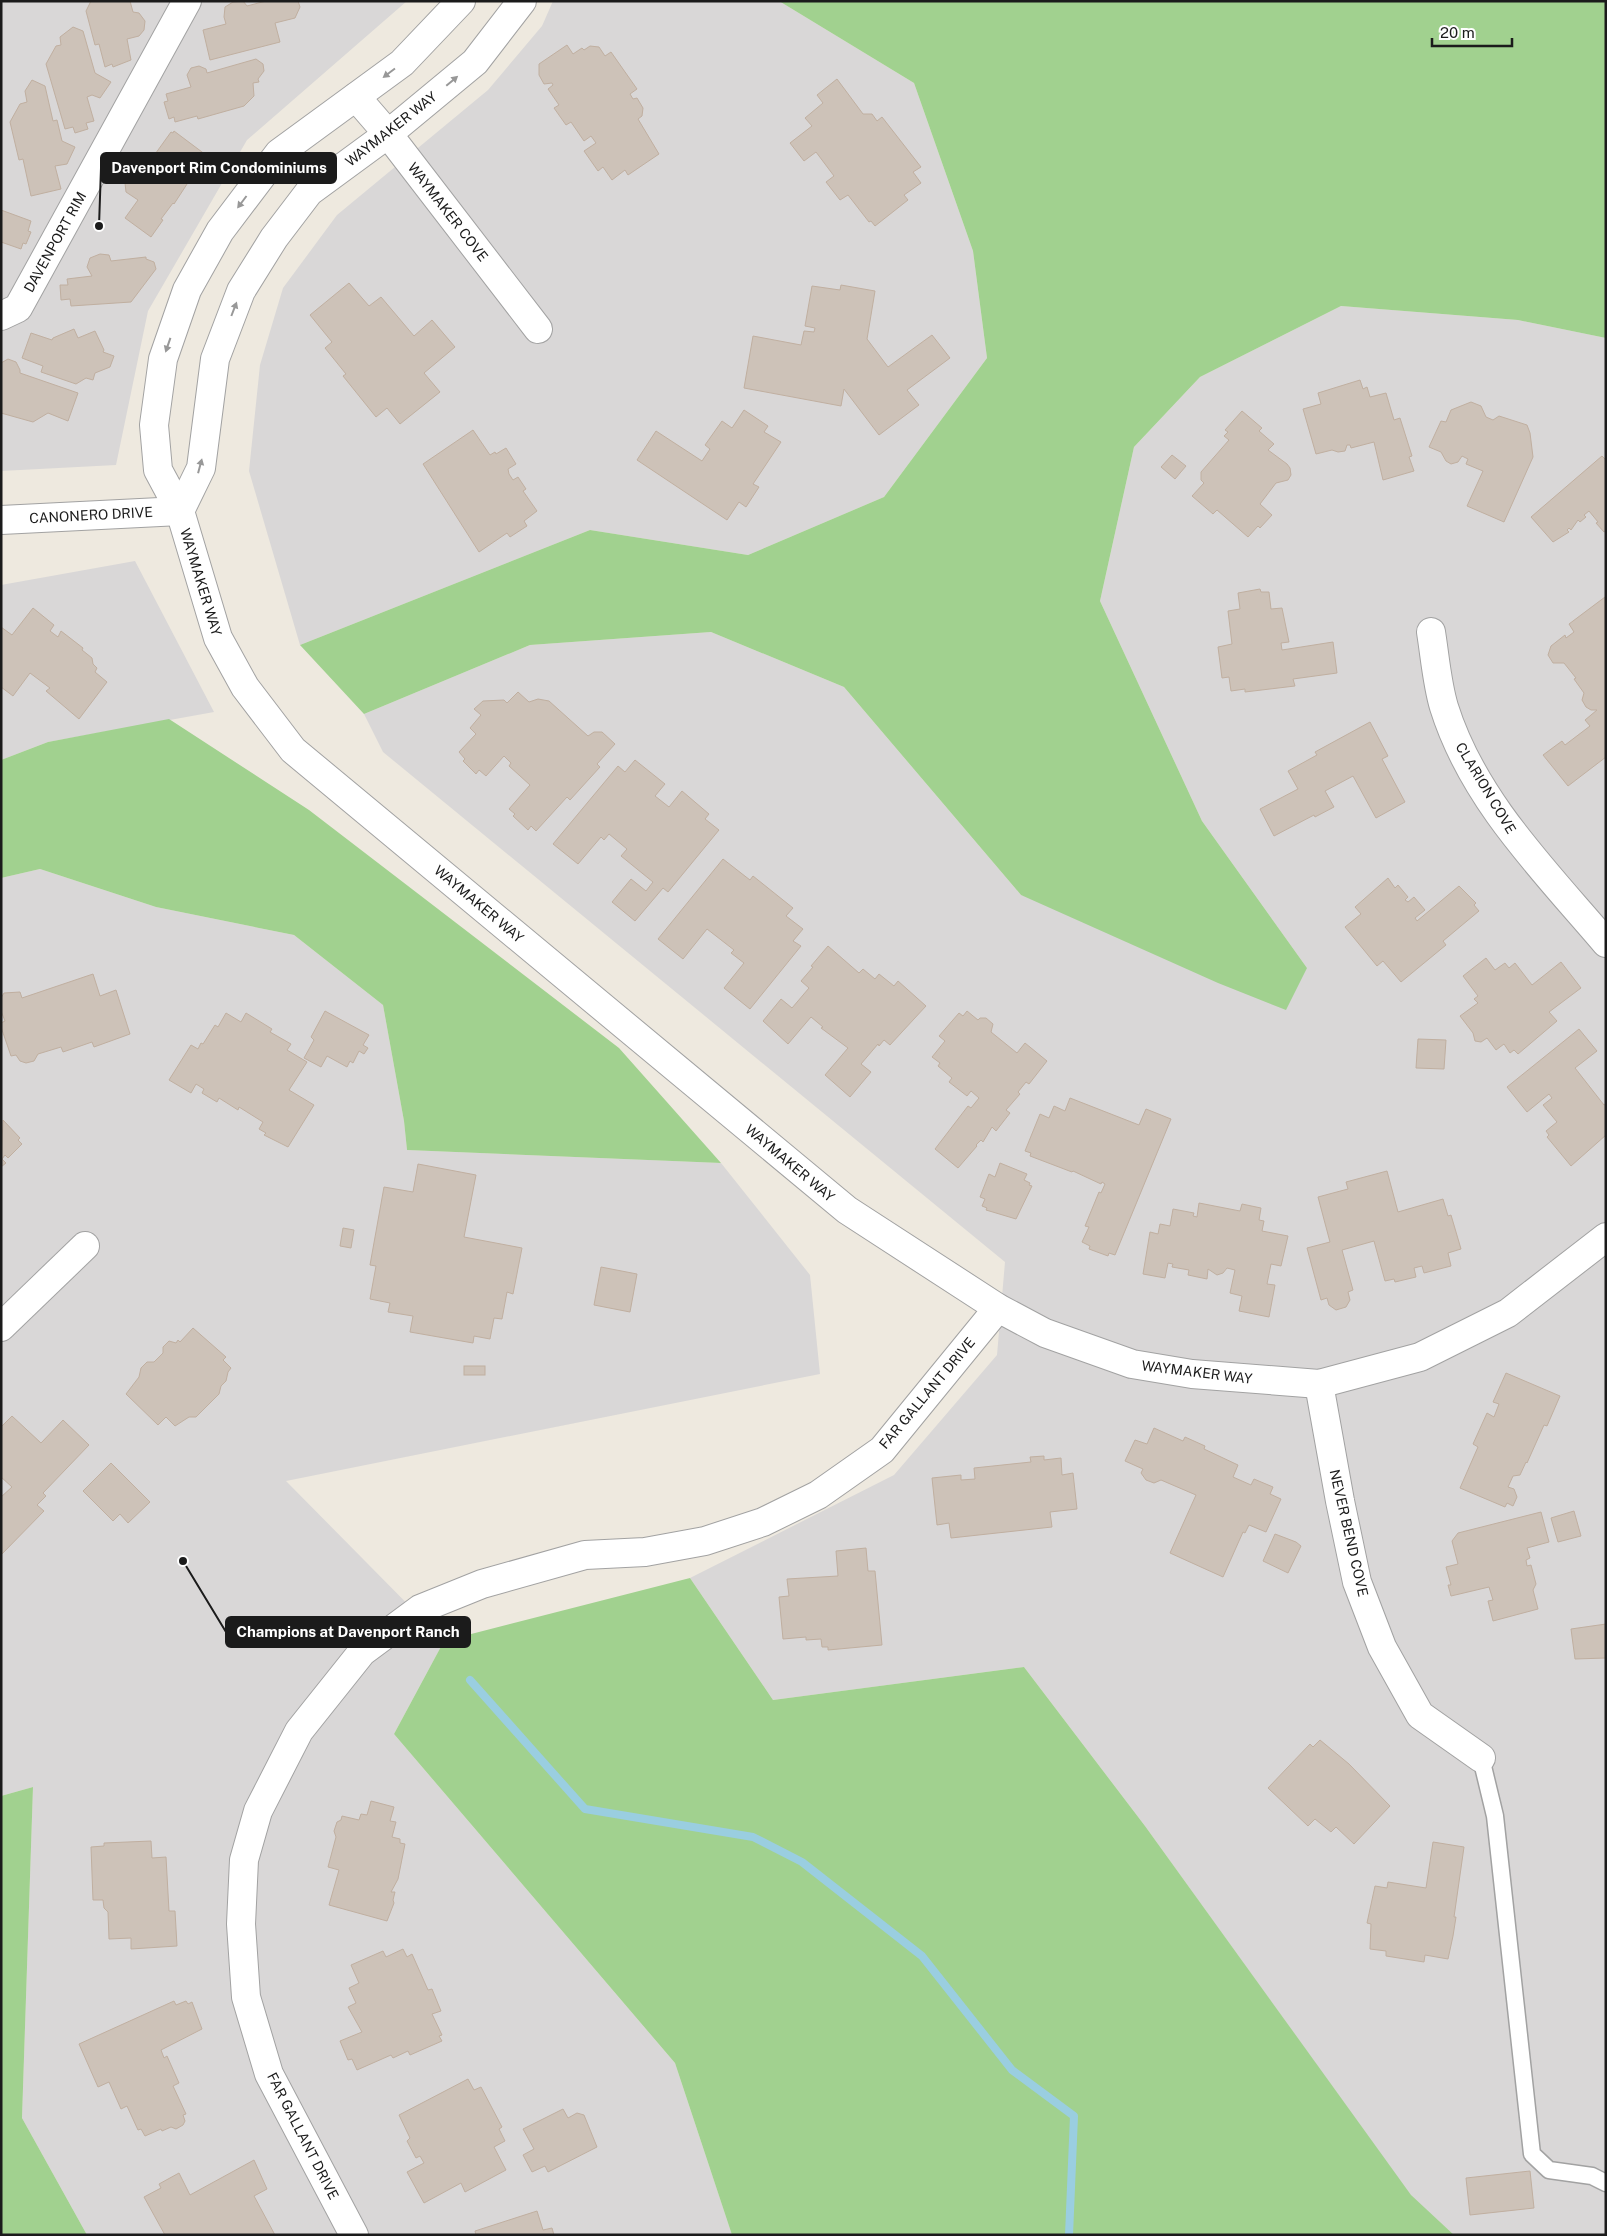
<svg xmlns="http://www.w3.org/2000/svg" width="1607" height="2236" font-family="'Public Sans',sans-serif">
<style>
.residential{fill:#d9d7d7}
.forest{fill:#a1d18f}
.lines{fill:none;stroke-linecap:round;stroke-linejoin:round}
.stream{stroke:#9acee0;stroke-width:8}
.building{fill:#cdc2b8;stroke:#c0afa0}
.service-casing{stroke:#a2a2a2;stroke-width:19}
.minor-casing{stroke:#a2a2a2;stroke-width:30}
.service{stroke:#fff;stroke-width:16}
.minor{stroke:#fff;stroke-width:28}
.oneway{fill:#989898}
.labels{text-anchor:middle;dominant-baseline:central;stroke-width:5;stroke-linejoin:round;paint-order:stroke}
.street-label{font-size:14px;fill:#1b1b1b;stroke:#fff}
.leader{fill:none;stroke:#1b1b1b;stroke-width:2}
.callout-dot{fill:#1b1b1b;stroke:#fff;stroke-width:2}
.callout{fill:#1b1b1b;stroke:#1b1b1b;stroke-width:2}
.callout-label{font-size:15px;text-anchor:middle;font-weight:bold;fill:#fff}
</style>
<rect width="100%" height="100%" fill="#eee9df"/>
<!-- residential -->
<g class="residential">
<polygon points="1,1 407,1 247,140 148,311 116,465 1,471"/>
<polygon points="553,1 779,1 914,83 973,251 987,358 884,497 748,555 590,530 300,645 249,471 260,365 283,288 337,215 488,90 542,26"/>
<polygon points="1341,306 1518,320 1606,338 1606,2235 1454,2235 1411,2196 1145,1826 1024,1667 773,1700 690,1578 894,1475 997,1355 1005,1262 383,752 364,714 530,645 711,632 844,687 1021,895 1307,968 1202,821 1100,601 1134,447 1200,377"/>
<polygon points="135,561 214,712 48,742 1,760 1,585"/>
<polygon points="40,869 156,907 294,935 383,1005 404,1121 407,1150 721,1163 810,1275 820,1374 286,1481 444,1641 394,1734 675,2063 732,2235 87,2235 22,2118 33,1787 1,1796 1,878"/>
</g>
<!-- forest -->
<g class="forest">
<polygon points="779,1 1606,1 1606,338 1518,320 1341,306 1200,377 1134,447 1100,601 1202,821 1307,968 1286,1010 1218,983 1021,895 844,687 711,632 530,645 364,714 300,645 590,530 748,555 884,497 987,358 973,251 914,83"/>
<polygon points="169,719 309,810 619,1048 721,1163 407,1150 404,1121 383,1005 294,935 156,907 40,869 1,878 1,760 48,742"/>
<polygon points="690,1578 773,1700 1024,1667 1145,1826 1411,2195 1454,2235 732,2235 675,2063 394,1734 444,1641"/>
<polygon points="33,1787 22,2118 87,2235 1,2235 1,1796"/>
</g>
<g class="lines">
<!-- stream -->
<polyline class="stream" points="470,1680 585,1809 753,1837 802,1862 922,1956 1012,2070 1074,2116 1069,2235"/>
</g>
<!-- building -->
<g class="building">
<polygon points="91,1 130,1 133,12 139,13 145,21 144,30 139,36 127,39 131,60 113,67 112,64 105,67 99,44 95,45 86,11"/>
<polygon points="243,1 247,6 266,1 298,1 300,7 295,18 275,23 280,42 210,60 203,30 226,24 224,17 225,7 233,2"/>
<polygon points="73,27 83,31 95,73 111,82 100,98 92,95 87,97 94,121 86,123 88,129 75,133 73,127 65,129 46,64 56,46 61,45 60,37"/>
<polygon points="567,45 573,54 582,48 584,50 590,46 599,47 605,56 611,52 637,89 630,94 633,99 637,98 643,108 642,116 638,119 659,154 628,175 625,170 612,180 603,167 598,171 584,151 596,143 591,136 584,141 571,122 566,125 554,108 559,105 548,89 553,85 552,83 544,84 539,75 539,64"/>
<polygon points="256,59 263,64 264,71 258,79 259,82 253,83 254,96 244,106 198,119 197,116 175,122 174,117 169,119 164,102 168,101 166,94 191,87 187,75 191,68 199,66 206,69 207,73"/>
<polygon points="837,79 863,114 872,114 877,121 882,117 921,167 913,172 921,183 904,195 908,200 875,226 871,221 869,222 848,195 840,200 826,182 834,176 816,152 804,161 790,143 812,126 805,118 823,103 817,95"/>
<polygon points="32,80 45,86 53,121 57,120 62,141 75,147 67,164 55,166 61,189 31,196 23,159 19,160 10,122 20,104 27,102 25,91"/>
<polygon points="174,131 206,155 174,204 173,203 161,219 163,220 151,237 125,218 138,200 126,192 125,183 131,176 139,175 142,176 154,159 153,157 171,132 173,133"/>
<polygon points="1,210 31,221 28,231 31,232 26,244 23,243 21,249 1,242"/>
<polygon points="100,254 109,255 111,261 146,257 146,259 154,262 156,269 131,302 71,306 70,299 61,300 60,285 68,285 67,279 92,276 87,267 90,258"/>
<polygon points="349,283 369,306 381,297 414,336 432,320 455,347 424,373 440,392 400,424 387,408 376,417 343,376 346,374 325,348 332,342 310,315"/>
<polygon points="841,285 875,291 867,339 888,367 932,335 950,358 907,390 919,405 879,435 844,389 841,406 744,388 753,336 801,345 804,331 814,332 815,328 805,326 812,286 840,290"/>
<polygon points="74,329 78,338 95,331 104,350 103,352 114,356 110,367 95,373 93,380 86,378 76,384 41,372 43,366 22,358 31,333 52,340 53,338"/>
<polygon points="8,359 16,362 20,370 20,373 78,393 68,421 48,413 33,422 1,413 1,363"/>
<polygon points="1360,380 1363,389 1367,387 1370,397 1386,393 1394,420 1400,418 1412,456 1409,457 1414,471 1383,480 1374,442 1351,448 1350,445 1347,445 1345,451 1338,452 1332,450 1316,454 1303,409 1321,404 1318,393"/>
<polygon points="1471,402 1481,406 1486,417 1493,420 1499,416 1527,425 1530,433 1533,457 1504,522 1467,506 1483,471 1466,464 1468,459 1462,456 1458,462 1451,464 1446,461 1441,452 1429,447 1441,421 1446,422 1451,410"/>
<polygon points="744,410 768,426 764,432 781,442 753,484 759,487 746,507 739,502 727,520 637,460 656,431 702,461 710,449 705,445 722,421 732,428"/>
<polygon points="1242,411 1262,428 1259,431 1274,444 1268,450 1287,464 1290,468 1291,475 1288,480 1276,483 1260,504 1272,515 1260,528 1258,526 1248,537 1217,510 1213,514 1192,496 1204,483 1201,480 1201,472 1229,440 1224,436 1228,432 1225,430"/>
<polygon points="473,430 490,455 495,452 496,454 506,448 516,464 508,469 509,474 513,480 518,477 526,489 523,491 537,511 524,521 527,526 510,537 507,533 479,552 423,464"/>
<polygon points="1172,455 1186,466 1175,479 1161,467"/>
<polygon points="1602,456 1606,460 1606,531 1604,532 1596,523 1598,522 1589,511 1584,515 1586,517 1580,522 1578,520 1571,530 1569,528 1567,530 1569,532 1553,542 1531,517"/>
<polygon points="1260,589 1261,592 1269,592 1271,609 1282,608 1289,642 1281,643 1282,650 1333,642 1337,673 1293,679 1295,686 1245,692 1245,689 1231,691 1229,677 1222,678 1218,647 1232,644 1228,611 1240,609 1238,593"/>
<polygon points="1605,597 1606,757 1568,786 1543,755 1562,741 1565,745 1590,726 1585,720 1597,710 1591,710 1586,707 1582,700 1584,693 1574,679 1576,678 1564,663 1553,663 1548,655 1551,646 1565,635 1566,638 1574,632 1569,624"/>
<polygon points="33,608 54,625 50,631 58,637 61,631 83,648 82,650 92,658 93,664 97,668 95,672 107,682 79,719 46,691 50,688 30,673 13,696 1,687 1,627 12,635"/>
<polygon points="518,692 529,702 538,699 549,701 588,736 594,732 602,732 615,744 597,764 600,767 570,800 567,797 536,831 531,826 528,830 513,816 515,814 509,809 530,785 509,766 511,763 504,756 486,776 479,770 476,774 463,761 465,759 459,752 476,734 470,728 481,715 474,709 483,701 504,700 507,703"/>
<polygon points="1370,722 1388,756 1382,759 1405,802 1376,818 1353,776 1325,791 1334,807 1315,817 1314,815 1274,836 1260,809 1298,789 1288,771 1317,755 1315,752"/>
<polygon points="635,760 665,784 655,796 669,807 682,791 709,814 705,819 719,830 668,892 663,888 635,921 612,902 631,879 646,891 653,882 621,856 627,849 609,834 604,840 601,837 578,864 553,844 618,766 625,772"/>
<polygon points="723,859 750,880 753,876 793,908 786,916 803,929 793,941 801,946 750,1009 724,988 744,963 731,953 734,950 707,929 683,959 658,939"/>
<polygon points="1388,878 1395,888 1398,885 1408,897 1405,900 1408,902 1414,897 1425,910 1415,918 1417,921 1459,886 1476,903 1474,905 1479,911 1443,941 1446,945 1401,982 1383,961 1377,966 1345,927 1361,914 1355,907"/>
<polygon points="828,946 859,973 863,969 875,979 879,974 894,986 898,981 926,1006 890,1045 884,1040 879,1046 878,1044 861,1064 871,1072 850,1097 825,1075 848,1048 821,1028 823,1027 811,1017 788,1044 763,1021 781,999 792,1008 809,988 801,981 813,967 811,966"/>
<polygon points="1486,958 1495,970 1505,963 1509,968 1515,963 1532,985 1561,962 1581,988 1549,1012 1557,1021 1518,1054 1514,1050 1510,1053 1504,1044 1496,1050 1487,1038 1481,1042 1475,1041 1473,1033 1460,1016 1478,1003 1474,999 1478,996 1463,976"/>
<polygon points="93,974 100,996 116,990 130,1034 94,1047 92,1042 63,1052 61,1047 38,1054 34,1061 26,1063 20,1061 16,1055 11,1056 1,1027 1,1023 5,1021 1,1011 1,998 4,993 20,992 22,998"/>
<polygon points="325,1011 369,1035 363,1045 368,1048 364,1054 359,1051 353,1063 350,1061 347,1067 327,1056 321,1067 304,1058 314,1040 311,1037"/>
<polygon points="967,1011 978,1020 980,1018 986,1018 993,1024 991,1032 1017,1053 1025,1043 1047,1061 1029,1084 1026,1082 1018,1092 1020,1094 1006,1110 1010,1113 996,1131 992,1127 983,1142 981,1140 976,1145 977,1146 958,1168 935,1149 968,1106 971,1108 979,1098 971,1091 967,1096 949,1082 952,1078 938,1066 940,1063 932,1057 945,1041 939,1036 959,1013 963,1016"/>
<polygon points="226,1013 241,1022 246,1013 272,1029 270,1032 291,1044 287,1050 307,1062 289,1090 314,1105 288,1147 264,1135 266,1133 259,1129 263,1122 239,1107 238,1110 219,1098 217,1102 202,1093 204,1089 196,1084 191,1093 169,1080 191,1045 198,1049 201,1043 203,1044 215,1025 218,1027"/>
<polygon points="1579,1029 1597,1051 1575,1068 1604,1105 1606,1104 1606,1135 1571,1166 1547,1137 1549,1135 1546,1131 1557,1122 1543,1105 1552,1098 1549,1094 1527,1112 1507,1087"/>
<polygon points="1418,1039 1446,1040 1444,1069 1416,1068"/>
<polygon points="1070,1098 1139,1125 1146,1109 1171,1119 1115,1255 1109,1253 1108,1256 1089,1249 1090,1246 1082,1242 1089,1227 1085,1226 1099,1192 1101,1193 1105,1184 1102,1182 1101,1184 1073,1171 1072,1172 1030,1156 1031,1153 1025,1151 1040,1114 1049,1118 1054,1106 1065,1111"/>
<polygon points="3,1120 20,1138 18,1140 22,1144 8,1158 5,1155 2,1159 6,1163 1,1167"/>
<polygon points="1000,1163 1027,1174 1024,1180 1030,1183 1029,1185 1032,1186 1016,1219 986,1210 987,1208 982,1206 985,1199 980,1197 989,1174 995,1177"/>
<polygon points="418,1164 476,1175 464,1237 522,1248 513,1294 507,1292 502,1319 494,1318 490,1339 474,1336 473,1343 410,1332 413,1316 388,1312 390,1303 370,1299 376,1266 370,1265 384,1187 413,1192"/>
<polygon points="1387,1171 1398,1212 1443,1199 1448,1216 1451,1215 1461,1249 1448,1253 1451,1266 1424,1273 1422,1266 1414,1268 1416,1277 1395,1282 1394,1279 1385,1281 1374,1241 1342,1250 1353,1290 1348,1292 1350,1300 1346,1307 1336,1310 1329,1305 1327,1298 1321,1300 1307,1248 1330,1242 1318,1197 1348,1189 1346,1182"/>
<polygon points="1199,1203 1240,1211 1242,1204 1261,1208 1259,1220 1264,1221 1262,1231 1288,1236 1281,1266 1271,1264 1267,1284 1275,1285 1269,1317 1239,1311 1242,1296 1230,1293 1235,1270 1227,1268 1223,1273 1217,1275 1208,1269 1207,1279 1188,1275 1189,1270 1172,1267 1173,1264 1168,1263 1165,1278 1143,1274 1150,1232 1158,1234 1160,1224 1170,1226 1173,1209 1194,1213 1193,1216 1197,1217"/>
<polygon points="343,1228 354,1230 351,1248 340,1246"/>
<polygon points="601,1267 637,1274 630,1312 594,1305"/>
<polygon points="193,1328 226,1357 223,1360 231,1368 228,1372 226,1381 221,1386 219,1394 196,1417 189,1417 175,1426 166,1417 158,1425 126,1394 139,1377 141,1368 147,1362 154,1362 163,1353 163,1347 169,1341 176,1343 178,1340 180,1342"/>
<rect x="464" y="1366" width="21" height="9"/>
<polygon points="1506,1373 1560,1396 1547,1426 1544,1425 1527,1463 1526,1462 1520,1475 1513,1476 1508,1487 1514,1489 1517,1497 1513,1506 1507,1503 1505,1507 1460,1488 1478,1447 1473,1444 1487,1413 1494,1417 1499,1404 1493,1402"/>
<polygon points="12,1416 41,1443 63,1420 89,1445 43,1493 46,1496 37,1505 44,1511 1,1555 1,1497 12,1487 1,1477 1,1427"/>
<polygon points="1154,1428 1183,1441 1185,1437 1205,1446 1204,1449 1238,1465 1233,1477 1251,1485 1254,1479 1273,1487 1270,1494 1281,1499 1266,1532 1249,1525 1245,1533 1243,1532 1223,1577 1170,1553 1196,1495 1161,1480 1154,1483 1146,1480 1141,1473 1143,1469 1125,1461 1135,1440 1147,1444"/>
<polygon points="1044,1456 1044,1460 1061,1458 1062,1475 1073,1473 1077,1509 1050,1512 1052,1527 951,1538 949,1523 937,1525 932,1478 961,1475 961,1480 975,1479 974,1468 1031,1462 1030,1457"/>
<polygon points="111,1463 150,1502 128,1523 120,1514 113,1521 83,1491"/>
<polygon points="1574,1511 1581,1536 1558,1542 1551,1518"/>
<polygon points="1541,1512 1549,1542 1527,1548 1530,1558 1526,1560 1527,1566 1531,1565 1536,1584 1533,1590 1538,1609 1493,1621 1488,1601 1493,1600 1489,1587 1451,1596 1448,1585 1451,1585 1446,1567 1458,1564 1452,1541 1458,1533"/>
<polygon points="1275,1534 1296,1542 1301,1546 1288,1573 1263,1561"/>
<polygon points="866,1548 868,1571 875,1571 882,1645 828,1650 828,1647 822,1647 821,1639 806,1640 806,1637 783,1639 779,1597 789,1596 787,1579 838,1576 836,1551"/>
<polygon points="1606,1624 1606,1658 1575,1659 1571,1629"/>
<polygon points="1320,1740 1349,1764 1390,1806 1354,1844 1336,1827 1331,1832 1315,1819 1308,1826 1268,1788 1310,1744 1313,1747"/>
<polygon points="371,1801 394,1807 390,1821 396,1822 392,1837 400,1839 400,1843 405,1844 398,1879 391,1892 395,1892 393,1900 394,1903 387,1921 329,1905 339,1870 328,1867 336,1837 334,1831 337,1822 341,1820 342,1816 359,1820 361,1814 367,1815"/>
<polygon points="151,1841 152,1858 166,1857 169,1911 175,1911 177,1946 131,1949 131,1938 109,1939 108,1912 104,1908 103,1900 93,1900 91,1847 104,1846 104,1843"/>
<polygon points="1433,1842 1464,1847 1454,1917 1456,1917 1453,1936 1448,1959 1425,1955 1424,1962 1386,1956 1386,1951 1370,1949 1371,1924 1367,1923 1375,1886 1387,1888 1388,1882 1426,1888"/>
<polygon points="403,1949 407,1957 412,1954 428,1990 432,1989 441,2011 432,2014 442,2035 439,2036 442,2041 410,2055 408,2051 393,2058 391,2055 357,2070 352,2059 348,2060 340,2041 362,2032 348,2007 356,2003 349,1988 359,1983 351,1965 383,1951 386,1957"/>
<polygon points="174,2001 176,2005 186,2001 188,2004 192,2002 202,2029 161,2050 164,2058 167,2056 179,2083 173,2086 186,2114 183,2115 185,2121 183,2125 176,2129 171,2127 162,2131 161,2129 145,2136 141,2129 138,2130 127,2106 121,2109 109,2082 98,2087 79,2044"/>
<polygon points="468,2079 474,2090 481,2087 502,2127 499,2129 505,2141 494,2147 506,2170 465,2192 461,2183 424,2203 407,2172 424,2163 420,2156 416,2158 407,2141 410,2138 399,2115"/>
<polygon points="563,2109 568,2118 577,2113 584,2115 597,2147 548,2172 545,2166 532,2172 523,2155 534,2149 523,2129"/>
<polygon points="254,2160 267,2189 254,2196 275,2235 165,2235 144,2197 161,2188 159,2184 179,2173 190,2195"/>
<polygon points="1530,2171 1534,2208 1470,2215 1466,2178"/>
<polygon points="537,2211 543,2230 552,2228 554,2235 476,2235 475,2231"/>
</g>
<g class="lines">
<!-- service casing -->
<g class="service-casing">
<polyline id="service" points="1481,1758 1495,1816 1532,2154 1549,2170 1592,2176 1606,2183"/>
</g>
<!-- minor casing -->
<g class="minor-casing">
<g id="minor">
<polyline points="461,1 402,63 279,153 220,231 187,290 163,359 154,425 158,470 180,511 218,638 245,687 293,750 847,1210 998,1308 1045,1333 1132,1364 1192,1374 1319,1384 1420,1357 1508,1313 1606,1237"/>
<polyline points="356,97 388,134 538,329"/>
<polyline points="1,316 18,308 187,1"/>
<polyline points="180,511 201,468 215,359 241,291 274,238 309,192 388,134 475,62 522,1"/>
<polyline points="1,520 180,511"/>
<path d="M1431 632C1435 657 1437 684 1444 707 1473 800 1545 871 1606 943"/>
<polyline points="1,1327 85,1246"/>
<polyline points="1319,1384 1340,1501 1357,1582 1382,1647 1420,1715 1481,1758"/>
<polyline points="354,2235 269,2074 246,1997 241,1924 244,1860 258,1811 299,1731 362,1652 420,1609 482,1584 585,1555 645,1552 705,1541 763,1522 818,1495 882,1450 998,1308"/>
</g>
</g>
<!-- service -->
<use href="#service" class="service"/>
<!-- minor -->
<use href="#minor" class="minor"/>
</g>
<!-- one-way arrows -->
<defs><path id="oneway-solid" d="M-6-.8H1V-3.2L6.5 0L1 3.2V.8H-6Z" transform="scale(1.25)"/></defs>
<g class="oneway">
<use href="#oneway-solid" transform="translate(389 73) rotate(143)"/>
<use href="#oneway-solid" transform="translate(452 81) rotate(-40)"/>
<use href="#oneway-solid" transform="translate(242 202) rotate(127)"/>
<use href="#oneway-solid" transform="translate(234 309) rotate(-69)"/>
<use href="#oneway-solid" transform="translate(168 345) rotate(109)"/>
<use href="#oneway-solid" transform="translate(200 466) rotate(-75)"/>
</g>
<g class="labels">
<!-- street labels -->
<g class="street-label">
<text transform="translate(391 129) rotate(-38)">WAYMAKER WAY</text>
<text transform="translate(448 212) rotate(52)">WAYMAKER COVE</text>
<text transform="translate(55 242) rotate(-61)">DAVENPORT RIM</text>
<text transform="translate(91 515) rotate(-3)">CANONERO DRIVE</text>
<text transform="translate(201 582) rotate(73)">WAYMAKER WAY</text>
<text transform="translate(1486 788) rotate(59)">CLARION COVE</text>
<text transform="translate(479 904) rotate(40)">WAYMAKER WAY</text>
<text transform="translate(790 1163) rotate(40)">WAYMAKER WAY</text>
<text transform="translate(1197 1372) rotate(7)">WAYMAKER WAY</text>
<text transform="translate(927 1393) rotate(-50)">FAR GALLANT DRIVE</text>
<text transform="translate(1349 1533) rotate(77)">NEVER BEND COVE</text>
<text transform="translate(303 2136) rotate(63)">FAR GALLANT DRIVE</text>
</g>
</g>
<!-- callouts -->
<path class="leader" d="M99 226L101 168M183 1561L226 1632"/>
<g class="callout-dot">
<circle cx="99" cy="226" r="5"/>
<circle cx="183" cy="1561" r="5"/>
</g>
<g class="callout">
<rect x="101" y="153" width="235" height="30" rx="5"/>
<rect x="226" y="1617" width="244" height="30" rx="5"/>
</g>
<g class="callout-label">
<text x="219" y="173">Davenport Rim Condominiums</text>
<text x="348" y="1637">Champions at Davenport Ranch</text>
</g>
<!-- border -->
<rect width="1607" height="2236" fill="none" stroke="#1b1b1b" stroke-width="5"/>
<!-- scale -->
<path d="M1432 38v8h80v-8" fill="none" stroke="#1b1b1b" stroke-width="2.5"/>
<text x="1440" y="38" font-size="15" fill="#1b1b1b" stroke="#ffffff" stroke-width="4" paint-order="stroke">20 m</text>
</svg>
